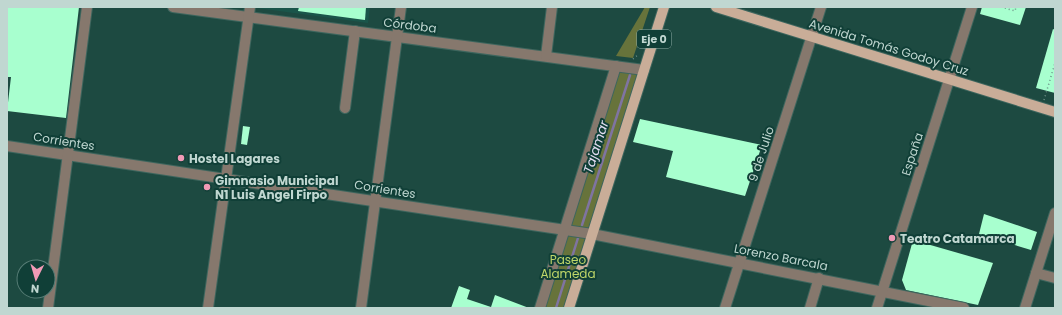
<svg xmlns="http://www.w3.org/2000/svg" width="1062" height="315" font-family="Poppins,sans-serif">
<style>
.built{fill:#1a554a}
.green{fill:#67733b}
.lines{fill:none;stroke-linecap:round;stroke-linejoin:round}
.stream{stroke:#7f74a1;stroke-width:2.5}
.building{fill:#a8ffcf}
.minor-casing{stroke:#3e665e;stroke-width:12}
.major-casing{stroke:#3e665e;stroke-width:12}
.path{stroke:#6c8e86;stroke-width:1.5;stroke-dasharray:1 3;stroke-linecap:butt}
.minor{stroke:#86786d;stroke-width:10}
.major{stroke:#c9ad98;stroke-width:10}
.poi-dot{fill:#f09ab6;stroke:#103f37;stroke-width:1.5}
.labels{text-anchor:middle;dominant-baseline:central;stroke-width:4;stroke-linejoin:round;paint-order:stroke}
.shield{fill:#103f37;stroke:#8ba9a3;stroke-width:1}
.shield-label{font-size:11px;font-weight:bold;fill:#c0d7d1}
.street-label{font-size:12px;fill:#c0d7d1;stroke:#103f37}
.poi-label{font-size:12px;font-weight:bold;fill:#c0d7d1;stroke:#103f37;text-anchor:start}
.park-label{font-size:12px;fill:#bfd669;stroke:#103f37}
.water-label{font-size:13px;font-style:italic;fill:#e4def2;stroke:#103f37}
</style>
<rect width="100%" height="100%" fill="#1d4a41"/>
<!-- built -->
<polygon class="built" points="257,7 370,7 368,23 257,8"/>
<!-- green -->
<g class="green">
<polygon points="645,7 650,7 633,58 616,56"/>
<polygon points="616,66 644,70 569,308 540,308"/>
</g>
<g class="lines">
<!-- stream -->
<g class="stream">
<polyline points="582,225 630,75"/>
<polyline points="556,308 578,238"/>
</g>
</g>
<!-- building -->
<g class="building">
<polygon points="7,7 79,7 66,118 7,111 11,77 7,77"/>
<polygon points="299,7 366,7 365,20 298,11"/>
<polygon points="982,7 1026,7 1020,25 980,14"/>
<polygon points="1053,29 1055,30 1055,93 1036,88"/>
<polygon points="640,119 762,145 745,196 666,177 673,151 633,142"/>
<polygon points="243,126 250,127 247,145 241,144"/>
<polygon points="984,214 1037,232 1031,250 979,234"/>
<polygon points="913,240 993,263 978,305 906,290 902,280"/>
<polygon points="459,286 470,290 467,299 491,307 495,295 529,308 451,308"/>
</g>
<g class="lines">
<!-- minor casing -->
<g class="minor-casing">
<g id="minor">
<polyline points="173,7 644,70"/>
<polyline points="546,56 552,7"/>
<polyline points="345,108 355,31"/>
<polyline points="7,146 592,234 964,308"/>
<polyline points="1036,273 1055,278"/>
<polyline points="48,308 87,7"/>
<polyline points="208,308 250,7"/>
<polyline points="361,308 401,7"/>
<polyline points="540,308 616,66"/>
<polyline points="725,308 821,7"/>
<polyline points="810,308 819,278"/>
<polyline points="877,308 972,7"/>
<polyline points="1025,308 1055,213"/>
</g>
</g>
<!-- major casing -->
<g class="major-casing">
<g id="major">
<polyline points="716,7 1055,112"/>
<polyline points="569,308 664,7"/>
</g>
</g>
<!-- path -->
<g class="path">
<polyline points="1001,7 1015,11 1016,7"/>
<polyline points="633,59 639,54"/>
<polyline points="1044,100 1055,63"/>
</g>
<!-- minor -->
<use href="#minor" class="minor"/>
<!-- major -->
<use href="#major" class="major"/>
</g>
<!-- markers -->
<g class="poi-dot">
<circle cx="181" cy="158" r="4"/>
<circle cx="207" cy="187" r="4"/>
<circle cx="892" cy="238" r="4"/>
</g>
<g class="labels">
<!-- shield labels -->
<rect class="shield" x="637" y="30" width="34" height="18" rx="3"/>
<g class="shield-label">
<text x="654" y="39">Eje 0</text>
</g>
<!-- street labels -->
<g class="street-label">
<text transform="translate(410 25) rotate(7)">Córdoba</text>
<text transform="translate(889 47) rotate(17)">Avenida Tomás Godoy Cruz</text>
<text transform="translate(64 141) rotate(9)">Corrientes</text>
<text transform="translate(761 154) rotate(-72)">9 de Julio</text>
<text transform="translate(912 154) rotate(-72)">España</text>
<text transform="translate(385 189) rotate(9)">Corrientes</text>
<text transform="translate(781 257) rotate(11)">Lorenzo Barcala</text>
</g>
<!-- poi labels -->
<g class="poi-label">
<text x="189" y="158">Hostel Lagares</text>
<text x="215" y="180">Gimnasio Municipal<tspan x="215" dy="14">N1 Luis Angel Firpo</tspan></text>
<text x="900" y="238">Teatro Catamarca</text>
</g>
<!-- park labels -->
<g class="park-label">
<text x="568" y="259">Paseo<tspan x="568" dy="14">Alameda</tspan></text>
</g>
<!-- water labels -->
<g class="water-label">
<text transform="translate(596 147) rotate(-72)">Tajamar</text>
</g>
</g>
<!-- border -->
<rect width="1062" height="315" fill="none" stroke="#c0d7d1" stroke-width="16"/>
<!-- north arrow -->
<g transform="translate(36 279) rotate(185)"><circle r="19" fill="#103f37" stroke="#567c75"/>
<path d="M0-3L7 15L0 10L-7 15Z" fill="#f09ab6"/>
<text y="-6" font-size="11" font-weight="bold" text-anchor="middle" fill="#c0d7d1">N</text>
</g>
</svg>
